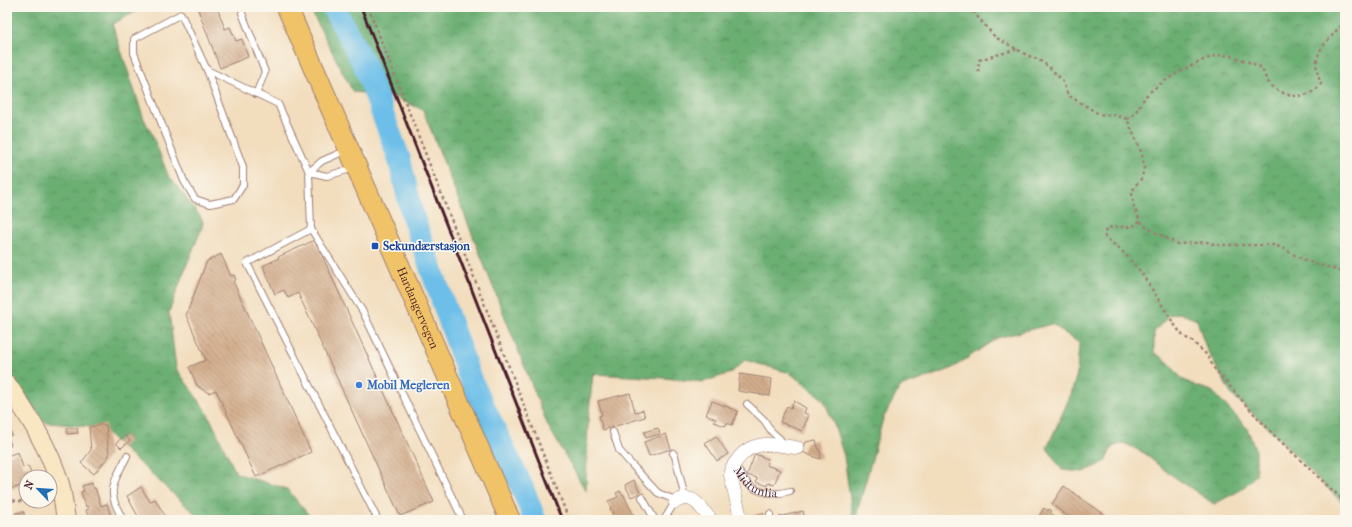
<svg xmlns="http://www.w3.org/2000/svg" width="1352" height="527" font-family="'IM FELL French Canon',serif">
<style>
.forest{fill:url(#forest-crowns);stroke:#5b674f}
.lines{fill:none;stroke-linecap:round;stroke-linejoin:round}
.river{stroke:#6dbfe9;stroke-width:23}
.building{fill:url(#building-back-hatch)}
.service-casing{stroke:#9e7e74;stroke-width:8}
.minor-casing{stroke:#9e7e74;stroke-width:14}
.secondary-casing{stroke:#9e7e74;stroke-width:20}
.primary-casing{stroke:#9e7e74;stroke-width:22}
.path{stroke:#9e7e74;stroke-width:2.5;stroke-dasharray:3 3;stroke-linecap:butt}
.service{stroke:#fff;stroke-width:6}
.minor{stroke:#fff;stroke-width:13}
.secondary{stroke:#f9e7c3;stroke-width:18}
.primary{stroke:#f0c369;stroke-width:20}
.rail{stroke:#4a1f2b;stroke-width:3}
.transit-dot{fill:#1a4fb4;stroke:#fbf7ec;stroke-width:1.5}
.shop-dot{fill:#3f7fe0;stroke:#fbf7ec;stroke-width:1.5}
.labels{text-anchor:middle;dominant-baseline:central;stroke-width:3.5;stroke-linejoin:round;paint-order:stroke}
.transit-label{font-size:12px;font-weight:bold;fill:#164399;stroke:#fbf7ec;text-anchor:start}
.street-label{font-size:12px;fill:#4a1f2b;stroke:#fbf7ec}
.shop-label{font-size:12px;font-weight:bold;fill:#366cbe;stroke:#fbf7ec;text-anchor:start}
</style>
<defs>
<pattern id="forest-crowns" width="20" height="18" patternUnits="userSpaceOnUse"><rect width="20" height="18" fill="#6caf73"/><path d="M2 6a3 3 0 1 1 6 0M12 15a3 3 0 1 1 6 0" fill="none" stroke="#5b8e5f"/></pattern>
<pattern id="building-back-hatch" width="6" height="6" patternUnits="userSpaceOnUse"><rect width="6" height="6" fill="#d3ad8c"/><path d="M-1 5l2 2M0 0l6 6M5-1l2 2" fill="none" stroke="#ad8c73"/></pattern>
</defs>
<rect width="100%" height="100%" fill="#fbf7ec"/>
<filter id="ink" filterUnits="userSpaceOnUse"><feTurbulence type="fractalNoise" baseFrequency=".025" numOctaves="2"/><feDisplacementMap in="SourceGraphic" scale="8" xChannelSelector="R" yChannelSelector="G"/><feConvolveMatrix kernelMatrix="1 2 1 2 8 2 1 2 1" color-interpolation-filters="sRGB"/></filter>
<filter id="wash" filterUnits="userSpaceOnUse"><feTurbulence type="fractalNoise" baseFrequency=".012" numOctaves="4" result="noise"/><feDisplacementMap in="SourceGraphic" scale="16" xChannelSelector="R" yChannelSelector="G"/><feGaussianBlur stdDeviation="0.9" result="paint"/><feColorMatrix in="noise" values="0 0 0 0 0 0 0 0 0 0 0 0 0 0 0 0 0 1.4 0 .05"/><feComposite in="paint" operator="in"/></filter>
<g filter="url(#wash)">
<rect width="100%" height="100%" fill="#f2ddbd"/>
<!-- forest -->
<g class="forest">
<polygon points="7,7 145,7 112,24 144,119 152,134 168,175 200,216 203,222 201,230 185,269 169,312 176,368 208,414 236,473 287,489 313,520 202,520 101,428 40,422 7,377"/>
<polygon points="309,7 1345,7 1345,505 1320,481 1274,433 1231,394 1206,348 1197,320 1179,313 1169,315 1154,332 1154,352 1169,363 1182,379 1196,386 1212,391 1247,428 1256,451 1256,475 1241,490 1214,504 1163,469 1144,453 1124,443 1112,447 1105,462 1083,472 1062,470 1047,448 1071,394 1077,374 1079,343 1052,324 997,338 951,369 900,387 883,419 855,520 853,520 844,456 835,427 824,400 790,373 745,360 731,373 703,382 665,378 593,374 588,421 586,491 548,426 423,110 392,96 353,92"/>
</g>
<g class="lines">
<!-- river -->
<polyline class="river" points="333,7 364,64 399,158 413,217 469,376 522,487 535,520"/>
</g>
<g id="blocks">
<!-- building -->
<g class="building">
<polygon points="197,7 217,7 225,29 230,27 236,41 242,39 248,57 220,68"/>
<polygon points="315,240 434,502 400,516 298,293 288,298 284,290 275,294 263,266 279,258 278,257"/>
<polygon points="221,254 231,276 234,275 236,280 233,281 311,452 256,477 216,390 209,393 203,390 197,385 189,367 206,360 186,315 207,261"/>
<polygon points="740,374 772,379 770,396 738,391"/>
<polygon points="630,393 635,412 643,410 645,417 603,430 599,416 602,415 598,401"/>
<polygon points="712,401 738,411 732,425 727,423 725,426 714,422 716,419 706,415"/>
<polygon points="794,401 806,408 804,413 809,415 802,431 780,422 787,406 791,408"/>
<polygon points="98,425 106,425 109,456 94,474 81,463 91,450 89,427"/>
<polygon points="9,427 12,435 8,437 11,445 7,446 7,428"/>
<polygon points="67,428 77,428 78,433 67,434"/>
<polygon points="658,428 660,434 646,438 644,432"/>
<polygon points="666,434 671,449 649,456 644,442"/>
<polygon points="125,435 130,441 121,448 116,443"/>
<polygon points="716,436 728,454 717,461 705,443"/>
<polygon points="816,440 821,456 820,459 802,452 806,442"/>
<polygon points="18,452 23,467 28,466 31,473 26,475 26,492 23,494 20,486 12,489 7,475 7,456"/>
<polygon points="755,454 768,459 766,465 780,470 774,485 768,483 767,486 756,482 757,478 747,475"/>
<polygon points="634,480 640,493 631,497 625,485"/>
<polygon points="92,483 93,488 95,488 101,506 107,504 112,520 89,520 86,510 89,509 88,506 86,507 81,492 84,491 82,486"/>
<polygon points="1064,486 1105,515 1101,520 1072,520 1073,519 1063,513 1052,504"/>
<polygon points="141,487 150,502 155,499 165,516 158,520 140,520 127,496"/>
<polygon points="620,491 622,494 623,494 636,520 618,520 616,516 614,517 610,508 611,507 608,501 618,497 616,493"/>
<polygon points="1044,508 1048,511 1049,509 1052,511 1050,513 1055,516 1052,520 1041,520 1038,518"/>
<polygon points="803,511 805,520 780,520 779,517"/>
<polygon points="24,512 24,517 32,516 33,520 16,520 15,513"/>
<polygon points="763,513 764,520 749,520 749,517"/>
</g>
</g>
</g>
<g filter="url(#ink)">
<use href="#blocks" fill-opacity="0" stroke="#9e7e74" stroke-width="1"/>
<g class="lines">
<!-- service casing -->
<g class="service-casing">
<g id="service">
<polyline points="242,13 265,72 256,94"/>
<polygon points="181,14 207,70 243,167 243,185 234,199 210,204 195,199 184,181 134,53 134,39"/>
<polyline points="207,70 278,104 309,172 311,229 363,312 463,520"/>
<polyline points="309,172 327,176 354,168"/>
<polyline points="309,172 322,161 347,150"/>
<polyline points="311,229 247,263 378,520"/>
<polyline points="747,404 764,420 772,432 780,439 782,444"/>
<polyline points="613,432 619,450 631,464 658,493 673,499 675,502 664,520"/>
<polyline points="673,453 675,456 685,498"/>
<path id="s1" d="M734 464C745 481 750 492 772 493 779 494 783 493 790 491"/>
<polyline points="642,497 655,520"/>
<polyline points="770,514 770,520"/>
<path d="M123 520C120 514 116 507 114 500 109 485 121 469 127 456"/>
</g>
</g>
<!-- minor casing -->
<g class="minor-casing">
<g id="minor">
<path d="M675 502C694 491 700 508 711 520"/>
<path d="M741 520 730 473C731 467 734 464 738 459 753 439 776 444 798 448"/>
</g>
</g>
<!-- secondary casing -->
<g class="secondary-casing">
<path id="secondary" d="M7 384C28 415 49 447 60 484 63 495 64 508 66 520"/>
</g>
<!-- primary casing -->
<g class="primary-casing">
<g id="primary">
<path id="s2" d="M287 7 510 520"/>
</g>
</g>
<!-- path -->
<g class="path">
<polyline points="368,7 569,520"/>
<polyline points="969,7 995,37 1027,55 1041,61 1049,67 1062,80 1068,95 1099,114 1106,115 1115,115 1127,119 1142,154 1144,167 1142,178 1135,186 1132,192 1133,204 1140,221 1146,227 1177,244 1207,242 1217,245 1274,245 1283,248 1298,257 1310,262 1334,269 1340,272 1345,279"/>
<polyline points="978,72 979,60 1018,49"/>
<path d="M1127 119C1136 116 1140 103 1146 96 1157 83 1204 56 1221 55 1233 55 1248 62 1259 66 1265 72 1265 80 1271 85 1276 91 1289 96 1297 96 1305 96 1318 91 1321 83 1312 64 1317 51 1331 37 1335 32 1339 27 1345 24"/>
<path d="M1140 221C1136 224 1133 227 1128 227 1118 228 1111 223 1104 233L1105 237 1121 250 1141 272 1176 327 1184 337 1191 340 1207 355 1214 368 1246 405 1273 434 1345 502"/>
<polyline points="7,500 40,503 43,503 44,501"/>
</g>
<!-- service -->
<use href="#service" class="service"/>
<!-- minor -->
<use href="#minor" class="minor"/>
<!-- secondary -->
<use href="#secondary" class="secondary"/>
<!-- primary -->
<use href="#primary" class="primary"/>
<!-- rail -->
<polyline class="rail" points="361,7 562,520"/>
</g>
</g>
<!-- markers -->
<rect class="transit-dot" x="371" y="242" width="8" height="8" rx="2"/>
<circle class="shop-dot" cx="359" cy="385" r="4"/>
<g class="labels">
<!-- transit labels -->
<g class="transit-label">
<text x="383" y="246">Sekundærstasjon</text>
</g>
<!-- street labels -->
<g class="street-label">
<text stroke="none"><textPath href="#s2" startOffset="328">Hardangervegen</textPath></text>
<text stroke="none"><textPath href="#s1" startOffset="30">Midtunlia</textPath></text>
</g>
<!-- shop labels -->
<g class="shop-label">
<text x="367" y="385">Mobil Megleren</text>
</g>
</g>
<!-- margin -->
<rect width="1352" height="527" fill="none" stroke="#fbf7ec" stroke-width="24"/>
<!-- north arrow -->
<g transform="translate(38 489) rotate(295)"><circle r="19" fill="#fbf7ec" stroke="#b4a19f"/>
<path d="M0-3L7 15L0 10L-7 15Z" fill="#1f6fb2"/>
<text y="-6" font-size="11" font-weight="bold" text-anchor="middle" fill="#4a1f2b">N</text>
</g>
</svg>
